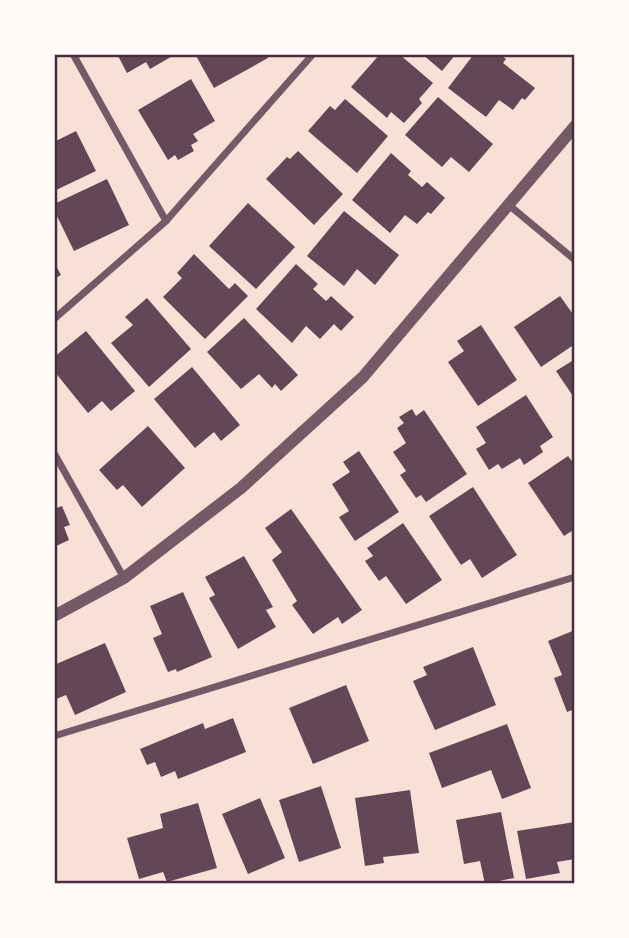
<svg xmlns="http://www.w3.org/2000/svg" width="629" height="938" font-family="'Open Sans',sans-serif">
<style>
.building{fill:#644757}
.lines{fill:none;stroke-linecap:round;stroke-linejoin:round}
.minor{stroke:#755966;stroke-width:7}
.tertiary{stroke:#755966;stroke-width:12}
.neatline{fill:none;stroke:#4a2c40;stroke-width:2.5}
</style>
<rect width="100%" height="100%" fill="#f7e1d7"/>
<!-- building -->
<g class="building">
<polygon points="117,54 176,54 150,69 146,62 127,73"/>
<polygon points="195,54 266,54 268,58 214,88"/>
<polygon points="380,54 399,54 433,83 419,99 422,103 404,123 391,112 387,118 351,87"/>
<polygon points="422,54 456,54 442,71"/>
<polygon points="474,54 500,54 506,59 503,63 535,88 525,100 522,98 513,110 499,100 486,117 448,88"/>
<polygon points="191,79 215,121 193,134 198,141 191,145 194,151 178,160 175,155 168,160 138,110"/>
<polygon points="438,97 493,144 469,172 451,157 442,167 405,135"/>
<polygon points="345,99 388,136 357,173 308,131 330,106 335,110"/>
<polygon points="76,131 96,171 54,191 54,142"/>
<polygon points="298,151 343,194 314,225 266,179 287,157 290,159"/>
<polygon points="391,153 411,171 408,175 422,187 427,182 445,198 431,214 428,212 417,224 405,215 390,233 352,200"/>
<polygon points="107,179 129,225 74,251 54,210 54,204"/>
<polygon points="248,203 295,247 256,289 209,246"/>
<polygon points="344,211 399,255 375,285 357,269 344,286 307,256"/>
<polygon points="194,254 229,289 235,283 248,296 205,339 163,297 182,278 177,273"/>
<polygon points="54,262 61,275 54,279"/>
<polygon points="296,264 318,284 313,289 326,301 331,296 354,317 341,331 334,324 320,339 306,326 292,343 256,309"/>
<polygon points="560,296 575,317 575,344 541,367 514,327"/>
<polygon points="147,298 191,349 149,387 111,343 133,325 125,317"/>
<polygon points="244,318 298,375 281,391 275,384 272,388 259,374 241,389 207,352"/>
<polygon points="481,325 517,380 478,406 448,362 464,351 457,341"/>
<polygon points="86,331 135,391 111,411 102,401 88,413 54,371 54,357"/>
<polygon points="575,359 575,399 556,371"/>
<polygon points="192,367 240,425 221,441 214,432 195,448 154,399"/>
<polygon points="526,395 553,437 540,446 543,452 524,465 520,458 502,469 498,464 489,470 476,449 486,443 476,427"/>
<polygon points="412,409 416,416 424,410 467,474 426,502 421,495 416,498 400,475 406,471 393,452 406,443 397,428 404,423 399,417"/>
<polygon points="148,426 185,468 142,507 123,485 117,490 99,470"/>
<polygon points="359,451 399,512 355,541 339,517 349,511 332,484 350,472 343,462"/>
<polygon points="568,456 575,465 575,529 564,536 528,483"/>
<polygon points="473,487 517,555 482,578 470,559 461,565 429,516"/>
<polygon points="62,506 70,525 64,527 69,540 54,547 54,509"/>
<polygon points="291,509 362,610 342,624 338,617 313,634 292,605 297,601 272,560 282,552 265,528"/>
<polygon points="403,523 442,580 406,604 386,576 379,581 365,561 373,556 367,548"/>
<polygon points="244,556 273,607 266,610 276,627 238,649 209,598 215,595 205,577"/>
<polygon points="183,592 212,657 177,672 176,669 168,672 153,638 162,634 150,606"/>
<polygon points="575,630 575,709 567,712 554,678 562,675 548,641"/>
<polygon points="105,643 126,692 75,715 66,695 54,700 54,665"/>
<polygon points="473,647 496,705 435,730 413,681 427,675 423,667"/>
<polygon points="346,685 369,741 313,764 289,708"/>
<polygon points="233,718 246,752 178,779 175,771 161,777 155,762 147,765 140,749 203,723 205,729"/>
<polygon points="507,724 531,788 502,799 491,770 442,788 429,753"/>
<polygon points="321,786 341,848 299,862 279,800"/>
<polygon points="410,790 419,853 383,857 384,863 365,866 355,798"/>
<polygon points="260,798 285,858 248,874 222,814"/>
<polygon points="198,803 217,868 167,882 163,872 139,879 127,838 163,828 160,814"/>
<polygon points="501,812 514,878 485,884 480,861 464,864 456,820"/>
<polygon points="575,822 575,859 557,862 560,873 526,879 517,831"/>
</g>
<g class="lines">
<!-- minor -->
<g class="minor">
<polyline points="73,54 166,221"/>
<polyline points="510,206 575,260"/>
<polyline points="54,319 166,221 313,54"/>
<polyline points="54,453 124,578"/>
<polyline points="54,736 575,577"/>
</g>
<!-- tertiary -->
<polyline class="tertiary" points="54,616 124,578 241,488 363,377 575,126"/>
</g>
<!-- border -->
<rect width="629" height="938" fill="none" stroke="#fffaf5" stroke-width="112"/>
<rect x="56" y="56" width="517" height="826" class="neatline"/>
</svg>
